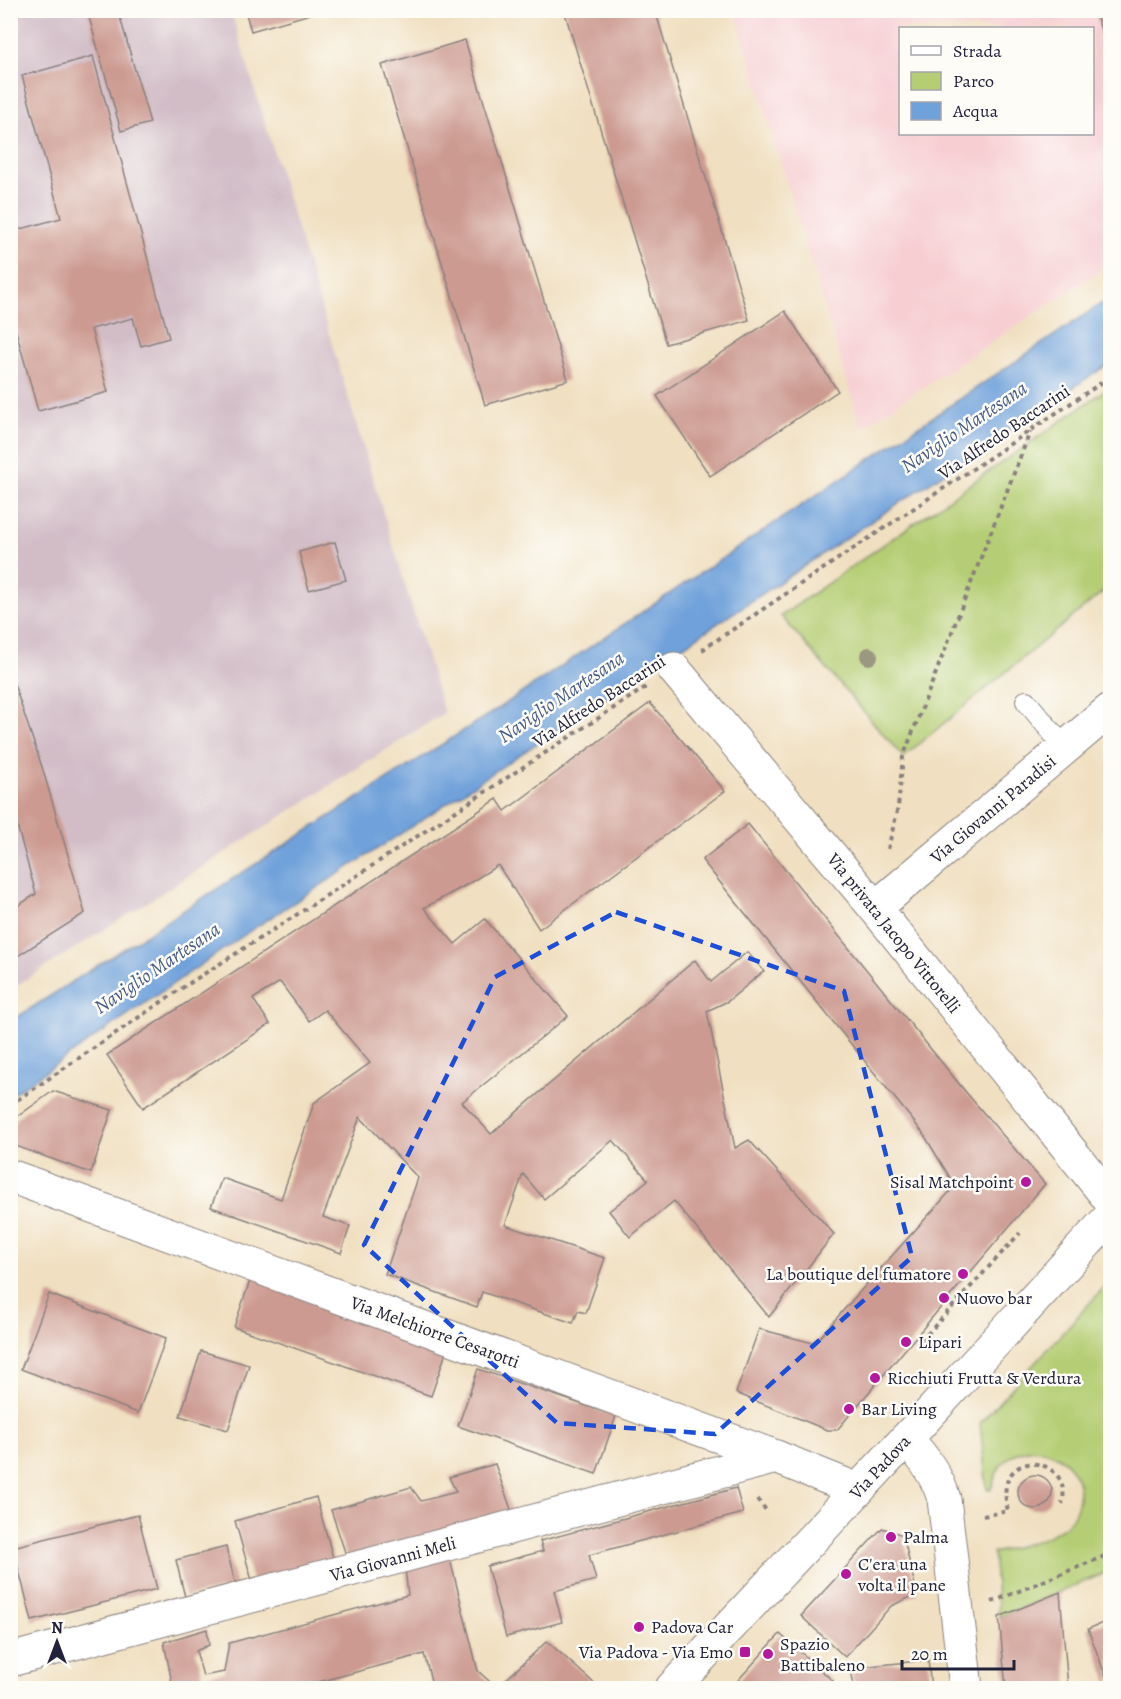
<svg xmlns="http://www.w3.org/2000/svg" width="1121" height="1699" font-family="Alegreya,serif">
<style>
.built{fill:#f7cfd3;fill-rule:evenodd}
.industrial{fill:#d2bdc7}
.green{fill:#b5ce74;stroke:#6c7858;stroke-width:1.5}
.water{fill:#6fa1da;stroke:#48628a;stroke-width:1.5}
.building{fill:#cc9a90}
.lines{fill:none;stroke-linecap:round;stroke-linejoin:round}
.service-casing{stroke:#89807e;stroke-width:22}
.minor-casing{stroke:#89807e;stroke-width:35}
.tertiary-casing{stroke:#89807e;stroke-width:35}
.path{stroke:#89807e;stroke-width:4;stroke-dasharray:4.5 4.5;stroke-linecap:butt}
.service{stroke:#fff;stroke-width:20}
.minor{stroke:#fff;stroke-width:33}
.tertiary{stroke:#fff;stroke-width:33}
.tree{fill:#9b9882}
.marked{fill:none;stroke:#1d4ed8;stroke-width:4.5;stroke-dasharray:12 8;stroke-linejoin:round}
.poi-dot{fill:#b5179e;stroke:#fdfcf7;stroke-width:2}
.labels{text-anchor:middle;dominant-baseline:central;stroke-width:5;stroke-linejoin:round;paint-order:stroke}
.street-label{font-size:18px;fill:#22223b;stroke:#fdfcf7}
.poi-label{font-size:18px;fill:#22223b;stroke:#fdfcf7;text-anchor:start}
.water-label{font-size:20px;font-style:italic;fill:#455b83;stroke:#fdfcf7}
</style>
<rect width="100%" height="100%" fill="#fdfcf7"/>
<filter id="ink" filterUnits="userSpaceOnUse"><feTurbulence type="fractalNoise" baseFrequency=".0167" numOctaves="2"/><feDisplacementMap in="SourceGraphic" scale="12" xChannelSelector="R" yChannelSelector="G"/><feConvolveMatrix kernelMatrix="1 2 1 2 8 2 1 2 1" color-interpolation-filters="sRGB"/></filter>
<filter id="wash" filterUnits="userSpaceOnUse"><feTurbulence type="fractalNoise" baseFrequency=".008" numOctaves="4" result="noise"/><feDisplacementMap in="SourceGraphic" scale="24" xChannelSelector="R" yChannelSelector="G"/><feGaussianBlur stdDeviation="1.35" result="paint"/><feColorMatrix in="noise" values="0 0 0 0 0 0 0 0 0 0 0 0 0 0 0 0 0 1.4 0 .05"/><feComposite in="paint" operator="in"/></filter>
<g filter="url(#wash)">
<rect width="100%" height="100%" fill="#f0dfc0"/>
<!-- built -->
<path class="built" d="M735 11H1110V264L861 428ZM900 28H1092V134H900Z"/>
<!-- industrial -->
<polygon class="industrial" points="11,11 231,11 444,713 11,989"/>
<!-- green -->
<g class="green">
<polygon points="1110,387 1110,586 903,757 781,616"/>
<path d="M1110 1281V1571L999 1617 993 1553C1014 1548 1044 1541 1062 1528 1072 1521 1078 1509 1079 1497 1082 1456 1029 1433 1002 1464 996 1472 994 1480 991 1489L987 1490 980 1423Z"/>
</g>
<!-- water -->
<polygon class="water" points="1110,298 1110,363 396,837 259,925 11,1095 11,1021 508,702"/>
<g id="blocks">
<!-- building -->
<g class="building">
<polygon points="87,10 118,10 150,123 121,131"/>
<polygon points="245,10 320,10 321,11 251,31"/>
<polygon points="564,10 655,10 749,320 666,344"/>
<polygon points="1094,10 1110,10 1110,55"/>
<polygon points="465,40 568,380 485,405 382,65"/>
<polygon points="93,56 169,338 141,346 133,318 91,329 108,392 38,411 10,309 10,232 61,218 22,76"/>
<polygon points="785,311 838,391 710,476 657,396"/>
<polygon points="335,542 346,580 309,590 299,552"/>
<polygon points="10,672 42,767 85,913 10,961 10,911 36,894 10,800"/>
<polygon points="650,703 725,791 539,929 498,865 468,884 424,908 455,944 485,919 568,1016 462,1102 491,1134 695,960 711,982 747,952 764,971 728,1001 707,1011 735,1148 749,1140 834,1234 769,1317 674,1201 630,1237 609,1211 648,1180 613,1140 544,1199 523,1174 505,1225 605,1258 586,1313 578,1311 573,1323 482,1292 477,1307 385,1274 418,1178 360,1117 323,1217 350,1226 341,1253 211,1207 222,1178 281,1199 314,1103 370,1063 325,1010 309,1021 280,982 253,999 270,1024 143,1108 107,1055 497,799 505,811"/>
<polygon points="748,824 969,1096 1045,1184 837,1430 827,1430 736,1393 759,1329 813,1343 820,1337 870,1280 955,1186 923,1133 702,860"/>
<polygon points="53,1091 112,1110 91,1173 10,1144 10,1131 17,1117"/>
<polygon points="252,1275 449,1344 431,1396 234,1327"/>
<polygon points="49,1294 166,1338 138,1413 21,1369"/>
<polygon points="201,1351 249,1365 228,1430 180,1416"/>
<polygon points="478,1369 616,1416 596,1474 458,1426"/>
<polygon points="495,1464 514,1518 348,1561 331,1510 411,1487 421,1501 456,1492 449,1477"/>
<circle cx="1035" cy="1492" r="17"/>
<polygon points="736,1488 743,1513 589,1555 596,1580 554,1591 562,1622 506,1637 487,1566 543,1551 540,1541"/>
<polygon points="316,1497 334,1561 253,1584 235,1521"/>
<polygon points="138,1515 157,1589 32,1621 13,1547"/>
<polygon points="882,1528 903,1535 917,1594 891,1606 845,1657 801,1616"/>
<polygon points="226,1547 236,1586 185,1597 176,1560"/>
<polygon points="449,1555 478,1671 497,1688 547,1641 596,1685 593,1688 433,1688 424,1654 296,1688 152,1688 172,1683 164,1642 207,1629 209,1645 196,1651 203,1676 224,1672 229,1643 408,1595 405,1568"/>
<polygon points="1060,1592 1068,1688 1006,1688 999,1617"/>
<polygon points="1110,1620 1110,1684 1109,1685 1088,1629"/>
<polygon points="780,1634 833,1681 826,1688 731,1688"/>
<polygon points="928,1660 931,1688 854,1688 851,1668"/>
</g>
</g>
</g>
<g filter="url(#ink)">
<use href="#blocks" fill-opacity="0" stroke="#89807e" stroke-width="1.5"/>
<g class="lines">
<!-- service casing -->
<g class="service-casing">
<polyline id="service" points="1026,701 1065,748"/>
</g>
<!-- minor casing -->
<g class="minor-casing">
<g id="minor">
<polyline points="674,669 875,908 1110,1200"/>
<polyline points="875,908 1110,710"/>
<polyline points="10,1176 776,1457 858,1490"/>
<path d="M906 1439C924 1457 937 1475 944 1499L966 1688"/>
<polyline points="10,1660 776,1457"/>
</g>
</g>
<!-- tertiary casing -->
<g class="tertiary-casing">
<polyline id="tertiary" points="672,1688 906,1439 1110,1217"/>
</g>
<!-- path -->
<g class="path">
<polyline points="702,650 1110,377"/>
<polyline points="888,849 898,807 903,757 1030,432"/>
<polyline points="10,1105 182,988 315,903 646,687"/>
<polyline points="921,1341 1020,1233"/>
<polyline points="757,1499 766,1510"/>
<path d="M983 1516 1008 1511C1006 1502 1004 1491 1007 1482 1019 1448 1073 1465 1062 1504"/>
<polyline points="992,1602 1110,1554"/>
</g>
<!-- service -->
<use href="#service" class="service"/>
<!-- minor -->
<use href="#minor" class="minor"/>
<!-- tertiary -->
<use href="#tertiary" class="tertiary"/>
</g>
<!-- trees -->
<circle class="tree" cx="869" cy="656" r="9"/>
</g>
<!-- marked area -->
<path class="marked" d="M616 912 844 991 912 1257 715 1434 557 1423 364 1245 495 977Z"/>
<!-- markers -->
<g class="poi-dot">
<circle cx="1026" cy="1182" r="6"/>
<circle cx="963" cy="1274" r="6"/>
<circle cx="944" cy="1298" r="6"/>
<circle cx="906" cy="1342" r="6"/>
<circle cx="875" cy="1378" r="6"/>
<circle cx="849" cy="1409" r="6"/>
<circle cx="891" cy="1537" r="6"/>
<circle cx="846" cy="1574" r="6"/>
<circle cx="639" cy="1627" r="6"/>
<rect x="739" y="1646" width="12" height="12" rx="3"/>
<circle cx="768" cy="1654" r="6"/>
</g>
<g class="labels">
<!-- street labels -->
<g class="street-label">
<text transform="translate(1004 432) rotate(-34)">Via Alfredo Baccarini</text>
<text transform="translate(599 701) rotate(-33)">Via Alfredo Baccarini</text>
<text transform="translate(993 809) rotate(-40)">Via Giovanni Paradisi</text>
<text transform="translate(894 933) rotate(51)">Via privata Jacopo Vittorelli</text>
<text transform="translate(435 1332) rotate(20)">Via Melchiorre Cesarotti</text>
<text transform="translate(880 1467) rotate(-47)">Via Padova</text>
<text transform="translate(393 1559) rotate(-15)">Via Giovanni Meli</text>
</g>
<!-- poi labels -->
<g class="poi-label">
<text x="1014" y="1182" text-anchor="end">Sisal Matchpoint</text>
<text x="951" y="1274" text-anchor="end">La boutique del fumatore</text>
<text x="956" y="1298">Nuovo bar</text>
<text x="918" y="1342">Lipari</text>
<text x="887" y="1378">Ricchiuti Frutta &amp; Verdura</text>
<text x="861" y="1409">Bar Living</text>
<text x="903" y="1537">Palma</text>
<text x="858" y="1564">C'era una<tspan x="858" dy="21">volta il pane</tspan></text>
<text x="651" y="1627">Padova Car</text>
<text x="780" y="1644">Spazio<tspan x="780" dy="21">Battibaleno</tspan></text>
<text x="733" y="1652" text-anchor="end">Via Padova - Via Emo</text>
</g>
<!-- water labels -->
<g class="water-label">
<text transform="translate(964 427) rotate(-34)">Naviglio Martesana</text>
<text transform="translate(561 697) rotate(-34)">Naviglio Martesana</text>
<text transform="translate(157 968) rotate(-34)">Naviglio Martesana</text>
</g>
</g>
<!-- margin -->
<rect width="1121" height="1699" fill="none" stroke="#fdfcf7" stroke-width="36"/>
<!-- legend -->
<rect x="899" y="27" width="195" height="108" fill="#fdfcf7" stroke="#a5a5ac" stroke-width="1.5"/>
<rect x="911" y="46" width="30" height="9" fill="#ffffff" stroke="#a5a5ac" stroke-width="1.5"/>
<text x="953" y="57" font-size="18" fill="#22223b">Strada</text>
<rect x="911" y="72" width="30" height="18" fill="#b5ce74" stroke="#a5a5ac" stroke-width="1.5"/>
<text x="953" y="87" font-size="18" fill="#22223b">Parco</text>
<rect x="911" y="102" width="30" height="18" fill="#6fa1da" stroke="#a5a5ac" stroke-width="1.5"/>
<text x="953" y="117" font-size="18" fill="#22223b">Acqua</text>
<!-- north arrow -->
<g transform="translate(57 1642)" stroke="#fdfcf7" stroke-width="4.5" paint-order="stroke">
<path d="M0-4.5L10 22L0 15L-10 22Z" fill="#22223b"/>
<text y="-9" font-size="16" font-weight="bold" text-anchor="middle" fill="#22223b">N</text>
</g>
<!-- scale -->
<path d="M902 1660v9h112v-9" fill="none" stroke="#22223b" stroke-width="3"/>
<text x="911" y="1660" font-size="18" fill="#22223b" stroke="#fdfcf7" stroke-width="4.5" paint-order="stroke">20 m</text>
</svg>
